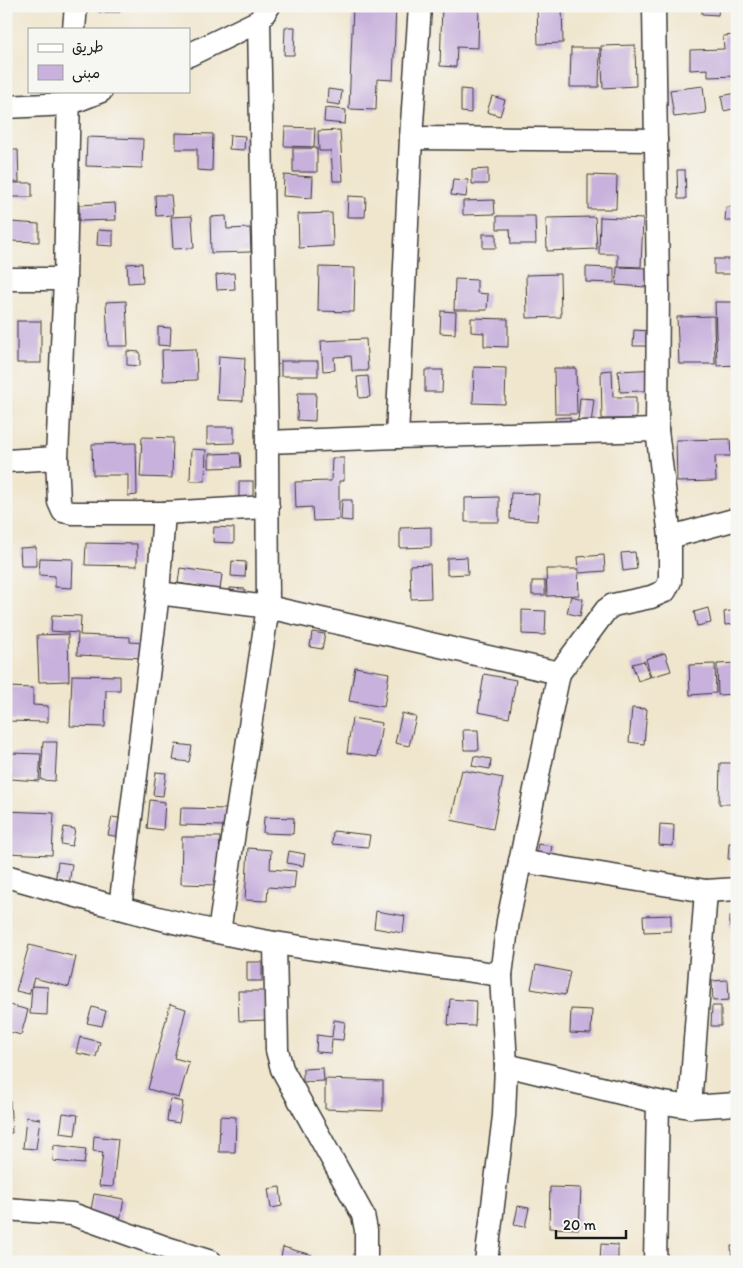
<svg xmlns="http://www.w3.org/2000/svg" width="743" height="1268" font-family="Itim,'Playpen Sans Arabic',sans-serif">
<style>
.building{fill:#c8b1dc}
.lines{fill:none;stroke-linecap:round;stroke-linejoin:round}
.minor-casing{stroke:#3c3a37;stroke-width:25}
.minor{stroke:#fff;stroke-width:22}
</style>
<rect width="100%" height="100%" fill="#f6f6f2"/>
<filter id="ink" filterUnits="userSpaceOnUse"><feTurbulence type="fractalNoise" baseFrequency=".02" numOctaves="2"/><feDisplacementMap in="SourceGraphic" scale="10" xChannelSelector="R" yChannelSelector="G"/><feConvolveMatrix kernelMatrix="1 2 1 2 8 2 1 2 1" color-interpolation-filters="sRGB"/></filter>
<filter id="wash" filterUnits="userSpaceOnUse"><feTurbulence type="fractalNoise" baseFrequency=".0096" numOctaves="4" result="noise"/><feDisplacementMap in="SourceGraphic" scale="20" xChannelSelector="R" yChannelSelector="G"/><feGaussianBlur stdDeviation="1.12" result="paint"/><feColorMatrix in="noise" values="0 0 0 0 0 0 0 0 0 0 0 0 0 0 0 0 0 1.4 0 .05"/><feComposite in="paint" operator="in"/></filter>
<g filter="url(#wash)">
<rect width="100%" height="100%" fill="#f0e6ce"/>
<g id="blocks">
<!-- building -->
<g class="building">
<polygon points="99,6 121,6 120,12 99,12"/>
<polygon points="353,6 396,6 393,80 377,79 376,110 349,109"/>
<polygon points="442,6 479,6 478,48 457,47 456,67 440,66"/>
<polygon points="537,6 562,6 563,43 538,44"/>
<polygon points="584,6 610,6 610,9 583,8"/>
<polygon points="702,6 719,6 718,15 702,14"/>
<polygon points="285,27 295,27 294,55 284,55"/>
<polygon points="737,35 737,76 708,77 708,69 690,70 690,50 724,49 723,36"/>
<polygon points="635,45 636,86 603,88 601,46"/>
<polygon points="571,48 600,48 599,87 570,87"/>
<polygon points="703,86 706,113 674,117 670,90"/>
<polygon points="328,89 342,91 340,105 327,103"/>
<polygon points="461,89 471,90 471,113 461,112"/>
<polygon points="737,93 737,108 724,111 721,96"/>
<polygon points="492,96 505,100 500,116 487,112"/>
<polygon points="325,108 346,110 345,124 324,122"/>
<polygon points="285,127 315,128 314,147 284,146"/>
<polygon points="340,130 343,181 333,181 331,151 319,151 318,131"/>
<polygon points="176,133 213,134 212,171 197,170 197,149 176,149"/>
<polygon points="230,135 245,136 244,150 229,149"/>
<polygon points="87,137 143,139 142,168 86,166"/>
<rect x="293" y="148" width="24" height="24"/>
<polygon points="6,150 18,150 19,182 6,182"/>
<polygon points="488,169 488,184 472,184 472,170"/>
<polygon points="677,170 685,170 686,199 678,199"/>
<polygon points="284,175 313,177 312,198 283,196"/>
<polygon points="588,175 617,176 616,209 588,209"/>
<polygon points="453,179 468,180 466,197 451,195"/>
<rect x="10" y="183" width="22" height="14"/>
<polygon points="155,195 171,195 173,215 156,216"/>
<polygon points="348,196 366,197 365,217 347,217"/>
<polygon points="494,200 495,214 463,215 463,201"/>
<polygon points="115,203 116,220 79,221 79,205"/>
<polygon points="726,207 737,207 737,221 725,221"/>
<polygon points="332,213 333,246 299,248 298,214"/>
<polygon points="192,216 194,248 173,249 171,217"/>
<polygon points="226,216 227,229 250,228 251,252 211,253 210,217"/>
<polygon points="497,216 535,216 536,244 511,244 510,229 497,229"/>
<polygon points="595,217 597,249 547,251 546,218"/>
<polygon points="600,217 643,219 641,267 618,266 618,254 599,254"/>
<polygon points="10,222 39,224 39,242 10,241"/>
<polygon points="98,230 113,231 113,246 97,245"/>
<rect x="483" y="234" width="13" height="14"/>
<polygon points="714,259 735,259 734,274 714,274"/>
<polygon points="142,263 143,282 128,283 127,264"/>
<polygon points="319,267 355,268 354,312 318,311"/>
<polygon points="586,267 614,268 614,283 586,282"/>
<polygon points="617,267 647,268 646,287 616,285"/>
<polygon points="234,273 235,289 217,290 216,275"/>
<polygon points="560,274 561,317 527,318 526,275"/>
<polygon points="455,279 477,280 477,293 488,294 487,310 454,310"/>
<polygon points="126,301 128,346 108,346 106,302"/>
<polygon points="715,302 733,302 736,365 717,366"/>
<polygon points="441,311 456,312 455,334 440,333"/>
<polygon points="714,316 715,364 679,364 677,317"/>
<polygon points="471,318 508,319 508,347 484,346 484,333 471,332"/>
<rect x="17" y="321" width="24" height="42"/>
<polygon points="158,327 171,328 170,346 158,345"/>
<polygon points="634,330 649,331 648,346 633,346"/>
<polygon points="366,339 368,371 352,371 351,356 334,357 335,370 323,371 321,341"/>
<polygon points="196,349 197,380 163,381 162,350"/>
<polygon points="127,351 140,352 140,366 127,365"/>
<polygon points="219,356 245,358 243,401 217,400"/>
<rect x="281" y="361" width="37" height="15"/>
<polygon points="474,367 506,368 505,404 473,403"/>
<polygon points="554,368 576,368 577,414 555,414"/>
<polygon points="659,369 660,390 620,392 618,371"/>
<polygon points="425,370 443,370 442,392 425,392"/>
<polygon points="612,370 613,397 636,397 636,419 602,419 601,371"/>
<polygon points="368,376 370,397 359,398 357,377"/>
<polygon points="298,393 316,393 315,421 297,420"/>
<polygon points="580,398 594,399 590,432 577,431"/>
<polygon points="570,417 571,433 557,435 555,418"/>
<polygon points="207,427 234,427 234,443 207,444"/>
<polygon points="142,437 173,438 172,478 140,477"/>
<polygon points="730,439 731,456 715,456 716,481 677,482 676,440"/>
<polygon points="136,443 137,495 128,496 128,475 93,475 92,444"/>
<polygon points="191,449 206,450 205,481 190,481"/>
<polygon points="240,453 241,467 209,468 209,454"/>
<polygon points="332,458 344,458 344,481 339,481 339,520 313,521 312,507 296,508 295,482 331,481"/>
<rect x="239" y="481" width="14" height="17"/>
<polygon points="511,493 539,494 537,521 510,519"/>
<polygon points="499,497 499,522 465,522 465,498"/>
<polygon points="342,500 352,500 352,521 341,520"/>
<polygon points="214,527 234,528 234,543 213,542"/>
<polygon points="431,527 431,547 400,548 400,528"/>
<polygon points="86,543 137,544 137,566 85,565"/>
<polygon points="36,547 36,566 21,566 20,548"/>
<polygon points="635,552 637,569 623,571 621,553"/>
<polygon points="604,555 605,571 579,573 578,557"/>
<polygon points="467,557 468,574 447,575 447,558"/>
<polygon points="40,558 73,559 72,588 55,587 55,576 39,575"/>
<polygon points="232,561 246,562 245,577 231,576"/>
<polygon points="430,564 431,598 411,599 410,565"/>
<polygon points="180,568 222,574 220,590 178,583"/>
<polygon points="546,569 578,569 579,595 547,596"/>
<rect x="532" y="581" width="13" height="14"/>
<polygon points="230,588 245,589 245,605 229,604"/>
<polygon points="571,596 583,599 580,616 567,613"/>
<polygon points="708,608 711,623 697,626 694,612"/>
<polygon points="522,610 546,611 545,635 522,634"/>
<polygon points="737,610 737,624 725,625 724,612"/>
<polygon points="52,615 81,616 80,635 130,637 130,642 145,643 144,658 77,655 78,633 51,631"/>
<polygon points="312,632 325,634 322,649 310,647"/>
<polygon points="68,634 69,681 39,682 37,635"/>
<polygon points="665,653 671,671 651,677 646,659"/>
<polygon points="644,661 650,677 638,681 632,664"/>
<polygon points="737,663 737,694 718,695 717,664"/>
<polygon points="715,664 716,693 690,695 689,665"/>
<polygon points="355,667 389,673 384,707 349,701"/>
<polygon points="484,674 516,680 509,718 478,712"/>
<polygon points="72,675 120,676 120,690 106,690 105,727 70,726"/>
<polygon points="7,687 33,688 33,705 48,706 48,722 6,721"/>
<polygon points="632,708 647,709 644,744 629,742"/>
<polygon points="402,713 416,717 409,746 395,743"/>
<polygon points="352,718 382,723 377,757 347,753"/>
<polygon points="463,730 478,730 479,750 464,750"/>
<polygon points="43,742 57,742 55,781 41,780"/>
<polygon points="176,744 192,746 189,762 173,760"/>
<polygon points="11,753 41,754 39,781 10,779"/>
<polygon points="474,756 491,759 490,769 472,766"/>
<polygon points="720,763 737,763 737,804 719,804"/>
<polygon points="462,770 503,778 493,829 451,820"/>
<polygon points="156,772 166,773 163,796 153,795"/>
<polygon points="150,800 165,802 163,830 147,828"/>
<polygon points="181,808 226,809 225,826 180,825"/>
<polygon points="6,811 54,813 52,855 6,853"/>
<polygon points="112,817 124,819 120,837 108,835"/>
<polygon points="264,817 294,818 293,834 263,833"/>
<polygon points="660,824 674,825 673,846 659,845"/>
<polygon points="64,827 75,829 72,846 61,844"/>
<polygon points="333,831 370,835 368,847 332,844"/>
<polygon points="182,837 220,837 218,885 181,884"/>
<polygon points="729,843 737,843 737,859 728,859"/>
<polygon points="538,844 552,846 549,862 535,859"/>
<polygon points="248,848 271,850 270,869 296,871 294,889 268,887 267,901 245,900"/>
<polygon points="289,851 305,854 303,866 287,863"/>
<polygon points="58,862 72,864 69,884 55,882"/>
<polygon points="376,911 405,916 403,933 374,928"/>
<polygon points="671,915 671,931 644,932 643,916"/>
<rect x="730" y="916" width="7" height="10"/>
<polygon points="29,945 76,957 69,987 34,978 29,994 16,991"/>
<rect x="247" y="962" width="15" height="19"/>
<polygon points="536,965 570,972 565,995 531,989"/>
<polygon points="728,980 729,1000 713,1001 712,981"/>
<polygon points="32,986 48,987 47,1015 30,1014"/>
<polygon points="238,991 266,991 267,1020 239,1021"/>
<polygon points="450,999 476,1001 475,1026 448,1025"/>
<polygon points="170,1004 186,1009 174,1058 189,1062 179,1098 148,1089"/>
<polygon points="10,1005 28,1010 21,1035 6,1031 6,1017"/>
<polygon points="712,1006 721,1006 721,1026 711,1026"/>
<polygon points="92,1007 106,1011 102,1026 87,1023"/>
<polygon points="571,1009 592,1010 591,1034 570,1033"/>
<polygon points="334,1020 345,1022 343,1040 332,1039 331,1053 316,1052 317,1035 332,1037"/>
<polygon points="80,1037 100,1042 96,1057 76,1053"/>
<polygon points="323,1068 324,1081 303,1082 303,1069"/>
<polygon points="325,1079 383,1081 383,1111 325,1109"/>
<polygon points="170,1099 183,1102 179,1123 167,1121"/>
<polygon points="10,1101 12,1133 6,1133 6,1102"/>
<polygon points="63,1113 78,1115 75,1135 60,1133"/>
<polygon points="220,1116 236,1117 235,1152 219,1152"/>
<polygon points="26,1117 40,1119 36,1149 23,1148"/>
<polygon points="94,1136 118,1139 113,1187 99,1186 103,1152 93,1151"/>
<polygon points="54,1145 86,1149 84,1164 53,1161"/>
<polygon points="280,1187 282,1206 271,1208 268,1189"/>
<polygon points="550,1187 581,1188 579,1229 549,1228"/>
<polygon points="94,1194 124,1199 120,1221 90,1215"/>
<polygon points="518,1206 529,1208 525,1227 514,1225"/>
<polygon points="601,1244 618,1245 618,1262 600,1262"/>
<polygon points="731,1246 737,1246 737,1262 732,1262"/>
<polygon points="283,1247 312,1255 311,1262 280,1262"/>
</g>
</g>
</g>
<g filter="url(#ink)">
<use href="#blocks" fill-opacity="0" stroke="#3c3a37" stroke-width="1"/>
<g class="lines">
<!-- minor casing -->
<g class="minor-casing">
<g id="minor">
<polyline points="74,29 76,6"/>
<polyline points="189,55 259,21 269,6"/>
<polyline points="69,91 65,279 57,458 59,502 63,511 73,513 164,513 268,507"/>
<polyline points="6,107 68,104 101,91"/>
<polyline points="411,138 656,140"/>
<polyline points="6,279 65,279"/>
<polyline points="397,437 411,138 420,6"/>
<polyline points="267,442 397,437 657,430"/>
<polyline points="6,461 57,458"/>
<polyline points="670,537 737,519"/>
<polyline points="158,593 268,607 559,673"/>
<polyline points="520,861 706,891 737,889"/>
<path d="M6 876C95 901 184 928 275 943 350 955 426 964 501 975"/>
<polyline points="120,908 158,593 164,513"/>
<polyline points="219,932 268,607 267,442 259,21"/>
<polyline points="275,943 277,1050 282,1069 363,1215 366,1230 366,1262"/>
<polyline points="506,1065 658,1102 690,1107 737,1104"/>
<polyline points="690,1107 706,891"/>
<polyline points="6,1209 72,1214 170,1249 211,1262"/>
<polyline points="486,1262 504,1116 506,1065 501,975 508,921 559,673 606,610 613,605 651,597 665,591 670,581 670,537 657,430 658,288 654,6"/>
<polyline points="655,1262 658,1102"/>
</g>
</g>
<!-- minor -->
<use href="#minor" class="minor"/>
</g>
</g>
<!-- margin -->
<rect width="743" height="1268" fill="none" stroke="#f6f6f2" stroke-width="25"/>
<!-- legend -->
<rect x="28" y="28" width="162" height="65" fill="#f6f6f2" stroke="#9f9f9c"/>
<rect x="38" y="44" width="25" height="8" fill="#ffffff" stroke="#9f9f9c"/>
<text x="72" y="52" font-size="15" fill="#1c1c1c">طريق</text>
<rect x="38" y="65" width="25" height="15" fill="#c8b1dc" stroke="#9f9f9c"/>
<text x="72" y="78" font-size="15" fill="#1c1c1c">مبنى</text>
<!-- scale -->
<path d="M556 1230v8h70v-8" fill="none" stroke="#1c1c1c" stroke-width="2.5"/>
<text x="563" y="1230" font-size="15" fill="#1c1c1c" stroke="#f6f6f2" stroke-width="4" paint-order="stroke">20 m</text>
</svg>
